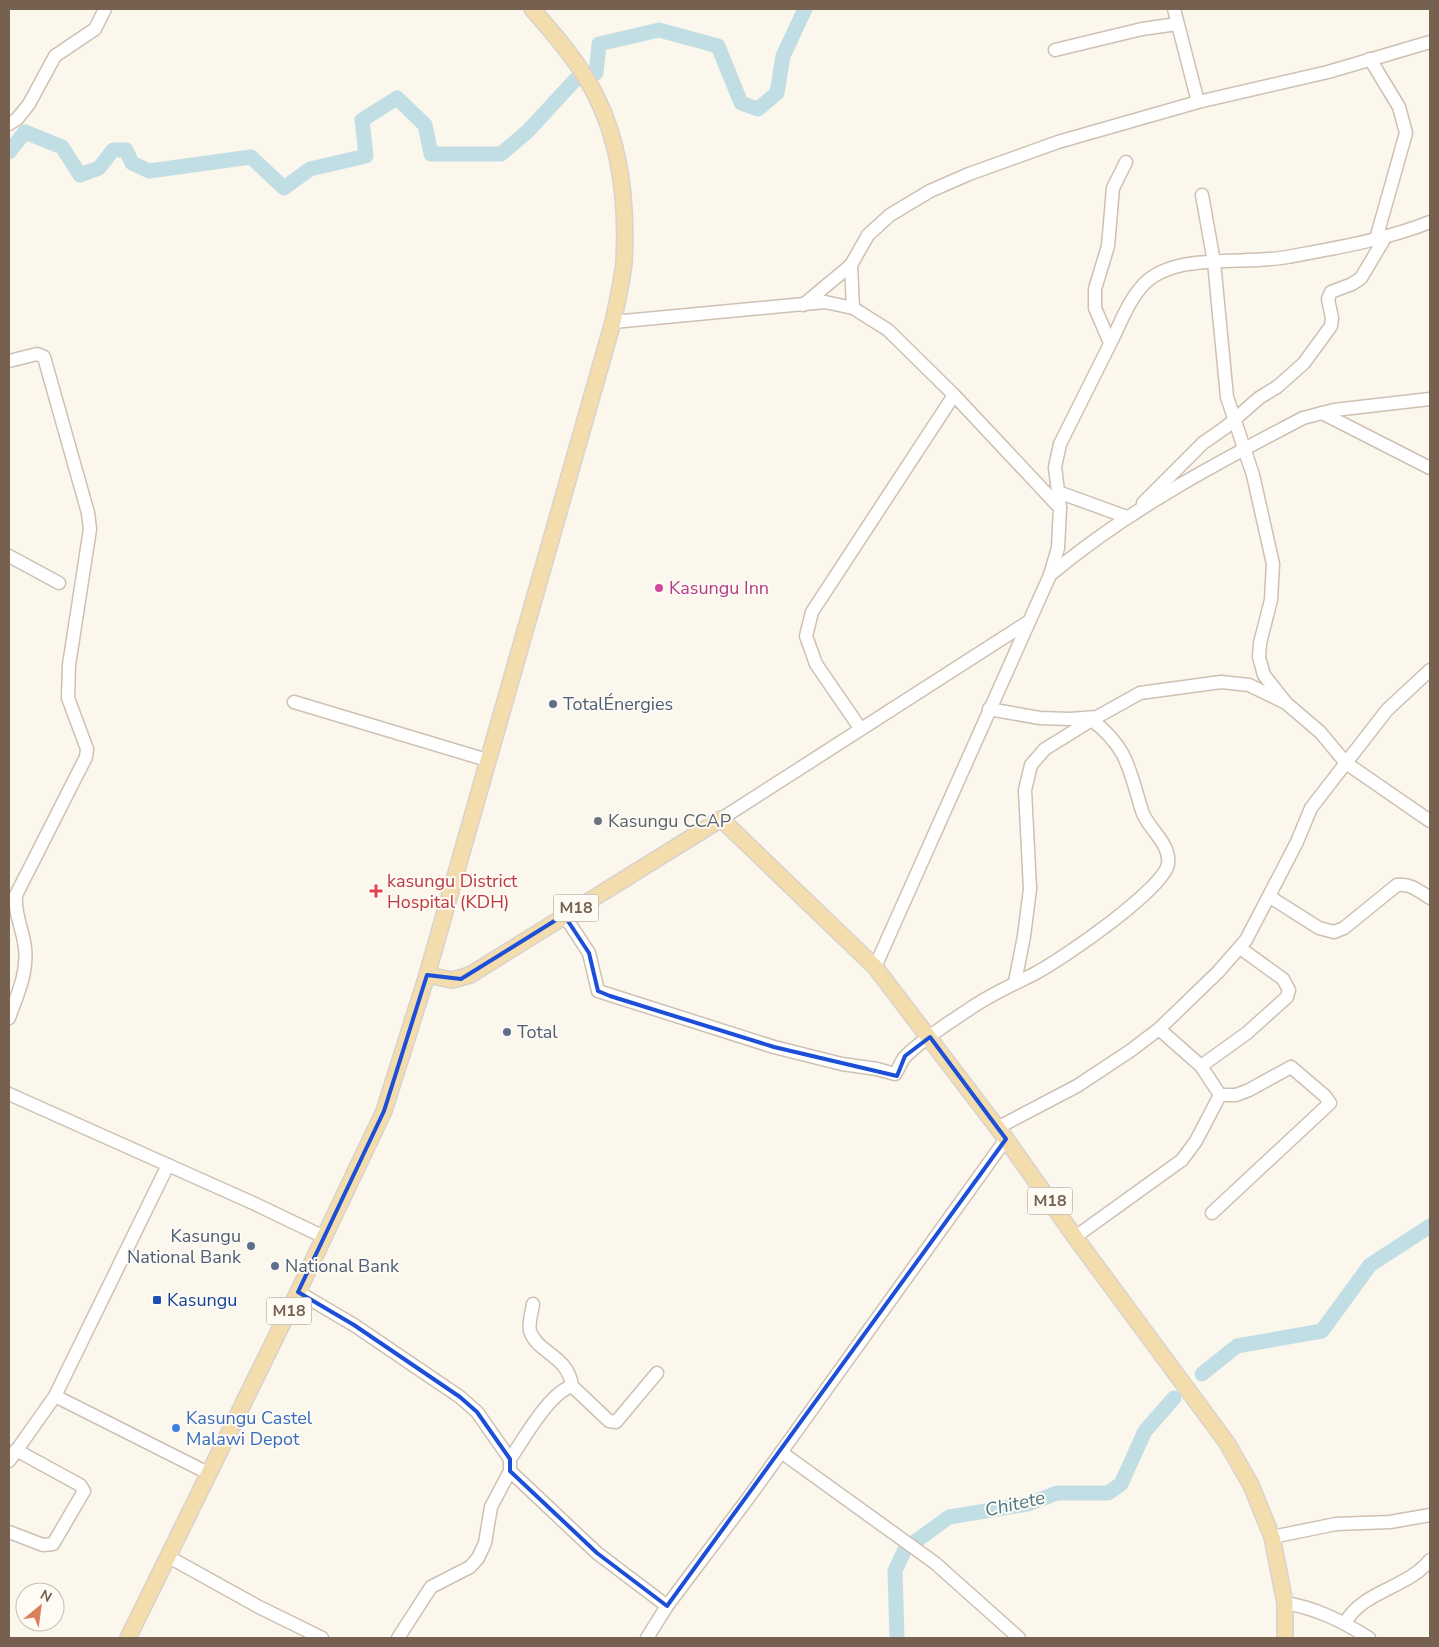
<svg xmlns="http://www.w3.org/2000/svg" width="1439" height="1647" font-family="'Nunito Sans',sans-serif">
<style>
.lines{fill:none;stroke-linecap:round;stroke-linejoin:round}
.river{stroke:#c2dee5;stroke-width:15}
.minor-casing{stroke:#cec0b2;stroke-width:15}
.major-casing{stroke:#d9d2ce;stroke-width:18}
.minor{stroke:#fff;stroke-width:12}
.major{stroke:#f4ddac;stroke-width:15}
.marked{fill:none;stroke:#1d4ed8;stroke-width:4;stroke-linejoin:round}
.hotel-dot{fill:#d1479c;stroke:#fefbf4;stroke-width:2}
.service-dot{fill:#5c6f8a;stroke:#fefbf4;stroke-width:2}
.worship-dot{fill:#6b7280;stroke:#fefbf4;stroke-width:2}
.health-dot{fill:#e0444e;stroke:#fefbf4;stroke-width:2}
.transit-dot{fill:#1a4fb4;stroke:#fefbf4;stroke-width:2}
.shop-dot{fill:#3f7fe0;stroke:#fefbf4;stroke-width:2}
.labels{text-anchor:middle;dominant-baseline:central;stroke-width:4;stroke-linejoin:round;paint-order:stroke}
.shield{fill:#fefbf4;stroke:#9f8e81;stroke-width:1}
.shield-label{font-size:16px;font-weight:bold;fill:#766050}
.hotel-label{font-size:18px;fill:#b23c85;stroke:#fefbf4;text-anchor:start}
.service-label{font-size:18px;fill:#4e5e75;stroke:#fefbf4;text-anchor:start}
.worship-label{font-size:18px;fill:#5b616d;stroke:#fefbf4;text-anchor:start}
.health-label{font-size:18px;fill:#be3a42;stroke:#fefbf4;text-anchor:start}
.transit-label{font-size:18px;fill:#164399;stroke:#fefbf4;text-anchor:start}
.shop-label{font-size:18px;fill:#366cbe;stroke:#fefbf4;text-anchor:start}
.water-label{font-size:19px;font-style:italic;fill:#4c7a87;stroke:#fefbf4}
</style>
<rect width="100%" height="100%" fill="#fcf7ed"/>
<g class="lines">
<!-- river -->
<g class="river">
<polyline points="596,73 599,44 659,30 718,46 741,103 758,109 777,93 783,56 805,9"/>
<polyline points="9,152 25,132 62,147 80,175 99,168 113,150 126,150 132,163 149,171 251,157 284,188 310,169 366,156 362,120 397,98 425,125 431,154 501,154 528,131 575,80"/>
<polyline points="1202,1374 1237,1346 1322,1331 1370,1265 1430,1226"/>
<polyline points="897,1638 895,1571 905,1549 949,1517 1028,1504 1057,1493 1108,1493 1121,1484 1145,1431 1174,1398"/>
</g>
<!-- minor casing -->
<g class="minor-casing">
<g id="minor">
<polyline points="1174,9 1198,102"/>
<polyline points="1055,50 1142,29 1177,24"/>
<polyline points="1370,59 1399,107 1406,133 1376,239"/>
<polyline points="9,124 17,119 29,104 55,56 95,29 105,9"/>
<polyline points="1202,195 1214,262 1227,397 1253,475 1273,564 1271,600 1260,643 1259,657 1264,675 1286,703 1320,732 1346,763 1430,821"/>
<polyline points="851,265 853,308"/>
<polyline points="803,305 851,265 868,235 890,215 930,191 969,174 1058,142 1198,102 1328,72 1430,42"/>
<polyline points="613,322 825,302 853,308 888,330 954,395 1060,508 1058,548 1050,575 875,967"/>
<polyline points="1110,343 1095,308 1095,289 1108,246 1113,188 1126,162"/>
<path d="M9 361 37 354 44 357 88 513 90 529 69 665 68 698 87 749 86 757 16 895C14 914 23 929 25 948 28 973 17 995 9 1018"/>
<polyline points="1322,413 1430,468"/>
<polyline points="1058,492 1127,517"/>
<polyline points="1143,503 1203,443 1226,427 1259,398 1277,387 1304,363 1331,326 1332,318 1328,299 1331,292 1352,284 1361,278 1386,236"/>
<path d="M1060 508 1055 467 1060 444C1077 410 1094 376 1111 342 1121 322 1129 299 1145 283 1177 252 1245 265 1287 257 1335 248 1385 240 1430 222"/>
<polyline points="9,556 59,583"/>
<path d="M1050 575C1126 511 1215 464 1303 418L1334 410 1430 399"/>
<polyline points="294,702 487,760"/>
<polyline points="989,709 1040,718 1070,719 1097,717 1140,693 1221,682 1249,685 1284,702"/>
<polyline points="860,728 816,664 806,636 812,612 954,395"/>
<polyline points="721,819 1028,622"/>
<path d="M1270 897 1319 928 1334 932 1344 928 1397 885C1410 883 1419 891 1430 898"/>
<path d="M564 915 589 953 598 991 774 1047 842 1064 877 1069 895 1074C899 1069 900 1063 904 1058 918 1042 950 1022 968 1010 989 995 1012 985 1034 974 1060 961 1164 889 1168 864 1171 843 1147 828 1142 811 1129 769 1128 748 1092 720"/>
<polyline points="1015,982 1024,936 1030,889 1025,790 1031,765 1045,749 1095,718"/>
<polyline points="1201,1066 1247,1033 1287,997 1289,990 1283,979 1240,948"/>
<polyline points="9,1094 253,1203 324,1237"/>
<polyline points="997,1128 1077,1086 1130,1051 1159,1029 1218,972 1246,940 1297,842 1311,808 1387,710 1430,670"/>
<polyline points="1212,1213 1330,1103 1325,1096 1291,1067 1249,1090 1236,1095 1220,1095"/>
<polyline points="1075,1237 1182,1160 1196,1141 1220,1095 1201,1066 1159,1029"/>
<polyline points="298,1292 354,1325 460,1397 477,1412 510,1459 510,1471 597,1553 667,1606"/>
<path d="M533 1304C532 1311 528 1324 530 1331 537 1353 568 1355 572 1386"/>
<polyline points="55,1396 208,1473"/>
<polyline points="781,1452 935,1563 1019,1638"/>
<path d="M510 1459C524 1439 549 1393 572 1386L609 1421 616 1422 657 1373"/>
<polyline points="9,1461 55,1396 168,1165"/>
<polyline points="9,1532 43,1545 53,1544 84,1491 80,1485 16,1450"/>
<polyline points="1272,1537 1336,1524 1390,1522 1430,1515"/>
<polyline points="167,1556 259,1607 322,1638"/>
<path d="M1285 1603C1316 1608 1342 1621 1369 1638"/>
<path d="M1345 1623C1362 1591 1408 1588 1430 1560"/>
<polyline points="398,1638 431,1587 470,1567 478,1558 485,1543 491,1507 510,1471"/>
<polyline points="647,1638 667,1606 749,1497 1006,1139"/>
</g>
</g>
<!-- major casing -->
<g class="major-casing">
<g id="major">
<polyline points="427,975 452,980 470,975 721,819 875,967 1006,1139 1075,1237 1227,1443 1251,1485 1272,1537 1285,1603 1285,1638"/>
<path d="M128 1638 298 1292 384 1111 427 975 613 322C617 302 622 282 624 262 627 207 621 147 597 98 581 65 556 36 532 9"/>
</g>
</g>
<!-- minor -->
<use href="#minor" class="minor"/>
<!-- major -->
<use href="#major" class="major"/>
</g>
<!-- marked area -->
<path class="marked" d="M564 915 589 953 598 991 610 996 774 1047 897 1076 905 1056 930 1037 1006 1139 667 1606 597 1553 510 1471V1459L477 1412 460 1397 354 1325 298 1292 384 1111 427 975 461 979Z"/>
<!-- markers -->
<circle class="hotel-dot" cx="659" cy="588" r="5"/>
<g class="service-dot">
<circle cx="553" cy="704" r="5"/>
<circle cx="507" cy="1032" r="5"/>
<circle cx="251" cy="1246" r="5"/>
<circle cx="275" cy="1266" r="5"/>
</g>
<circle class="worship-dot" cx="598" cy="821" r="5"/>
<path class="health-dot" d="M373.5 883.5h5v5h5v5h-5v5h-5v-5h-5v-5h5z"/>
<rect class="transit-dot" x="152" y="1295" width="10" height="10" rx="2.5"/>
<circle class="shop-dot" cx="176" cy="1428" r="5"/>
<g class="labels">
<!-- shield labels -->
<g class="shield">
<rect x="553.5" y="894.5" width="45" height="27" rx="4"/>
<rect x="1027.5" y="1187.5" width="45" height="27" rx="4"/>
<rect x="266.5" y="1297.5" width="45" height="27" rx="4"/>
</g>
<g class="shield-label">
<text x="576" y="908">M18</text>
<text x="1050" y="1201">M18</text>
<text x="289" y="1311">M18</text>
</g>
<!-- hotel labels -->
<g class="hotel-label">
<text x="669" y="588">Kasungu Inn</text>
</g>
<!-- service labels -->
<g class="service-label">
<text x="563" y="704">TotalÉnergies</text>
<text x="517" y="1032">Total</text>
<text x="241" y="1236" text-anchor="end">Kasungu<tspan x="241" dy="21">National Bank</tspan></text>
<text x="285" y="1266">National Bank</text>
</g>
<!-- worship labels -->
<g class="worship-label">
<text x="608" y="821">Kasungu CCAP</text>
</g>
<!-- health labels -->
<g class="health-label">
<text x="387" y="881">kasungu District<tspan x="387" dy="21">Hospital (KDH)</tspan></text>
</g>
<!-- transit labels -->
<g class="transit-label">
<text x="167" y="1300">Kasungu</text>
</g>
<!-- shop labels -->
<g class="shop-label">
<text x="186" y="1418">Kasungu Castel<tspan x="186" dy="21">Malawi Depot</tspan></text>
</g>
<!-- water labels -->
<g class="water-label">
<text transform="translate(1015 1504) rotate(-13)">Chitete</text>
</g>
</g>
<!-- border -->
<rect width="1439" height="1647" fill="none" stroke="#766050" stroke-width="20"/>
<!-- north arrow -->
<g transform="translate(40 1607) rotate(29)"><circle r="24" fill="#fefbf4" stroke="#c8bdb2"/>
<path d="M0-4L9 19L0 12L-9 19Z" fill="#db805d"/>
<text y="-8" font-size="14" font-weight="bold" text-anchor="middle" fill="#766050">N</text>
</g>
</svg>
